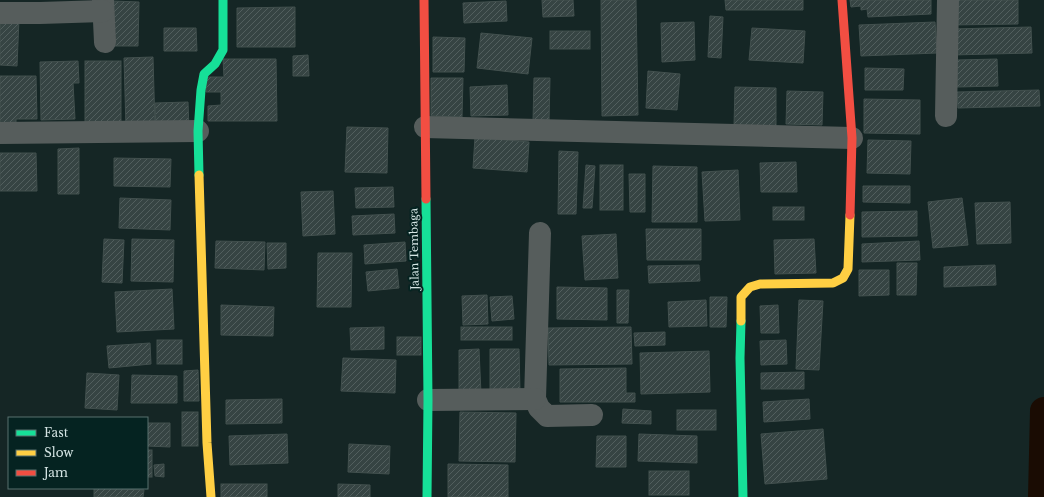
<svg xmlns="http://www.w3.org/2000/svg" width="1044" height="497" font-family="'Libre Baskerville',serif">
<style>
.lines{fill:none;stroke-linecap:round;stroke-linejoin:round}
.canal{stroke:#1a0c03;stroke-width:28}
.building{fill:url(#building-hatch);stroke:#42504e}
.street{stroke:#565d5c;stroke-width:22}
.fast{stroke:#16e098;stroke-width:9}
.slow{stroke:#ffcf43;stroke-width:9}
.jam{stroke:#f24e42;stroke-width:9}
.labels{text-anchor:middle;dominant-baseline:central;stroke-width:4;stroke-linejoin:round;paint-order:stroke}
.street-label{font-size:11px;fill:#d4e4e3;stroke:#052321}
</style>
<defs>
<pattern id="building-hatch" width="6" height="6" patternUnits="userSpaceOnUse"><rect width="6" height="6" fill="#364443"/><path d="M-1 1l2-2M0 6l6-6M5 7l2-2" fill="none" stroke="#525f5e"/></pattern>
</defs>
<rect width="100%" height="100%" fill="#152625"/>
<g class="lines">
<!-- canal -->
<polyline class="canal" points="1042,497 1044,411"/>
</g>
<!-- building -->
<g class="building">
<polygon points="542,0 573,0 574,16 543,17"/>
<polygon points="601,0 636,0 638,115 602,116"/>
<polygon points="725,0 803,0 803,10 726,10"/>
<polygon points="850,0 931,0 931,14 868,17 867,9 861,10 861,6 851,7"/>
<polygon points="951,0 1018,0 1018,24 951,25"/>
<polygon points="113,1 139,2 138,46 112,46"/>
<polygon points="506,1 507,21 464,23 463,3"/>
<polygon points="295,7 295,47 237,47 237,8"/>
<polygon points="710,16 723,17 721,58 708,57"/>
<polygon points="0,18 19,19 17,66 0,65"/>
<polygon points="694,22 695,60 662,62 661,23"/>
<polygon points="935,22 937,53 861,56 859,25"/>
<polygon points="1031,27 1032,53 952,55 951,29"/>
<polygon points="164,28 196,28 197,51 164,51"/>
<polygon points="752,28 805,31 803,63 749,60"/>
<rect x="550" y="31" width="40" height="18"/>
<polygon points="481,33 532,38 528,74 477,68"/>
<polygon points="433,37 465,38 464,72 433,72"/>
<polygon points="308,55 309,76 293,76 293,56"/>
<polygon points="153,57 155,127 126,128 124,58"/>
<polygon points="223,59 276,59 277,121 208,121 208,106 221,105 221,92 206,92 206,77 224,77"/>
<polygon points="997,59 998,86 957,87 957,60"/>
<polygon points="78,61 79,83 73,83 75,119 41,120 40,62"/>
<rect x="85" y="61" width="36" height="68"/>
<polygon points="865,68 904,69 903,90 865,90"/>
<polygon points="648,71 680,74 677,110 646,108"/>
<polygon points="0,76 36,76 37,119 16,119 16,127 0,127"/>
<polygon points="431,78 463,78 462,117 431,116"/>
<polygon points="534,78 550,78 549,121 533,121"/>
<polygon points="507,85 508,115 471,116 470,87"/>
<polygon points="735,87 776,88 776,126 734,126"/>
<polygon points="1039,90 1040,106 958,108 957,92"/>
<polygon points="787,91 823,92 822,125 786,124"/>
<polygon points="864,99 920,100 920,134 864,133"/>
<polygon points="188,102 189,130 156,130 155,103"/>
<polygon points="347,127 388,128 387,173 345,172"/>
<polygon points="475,137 529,142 527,172 473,168"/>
<polygon points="868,140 911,141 910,174 867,173"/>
<polygon points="79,148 79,194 58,194 58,149"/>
<polygon points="559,151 578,152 576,214 558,214"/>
<polygon points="0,153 36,153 37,191 0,191"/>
<polygon points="114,158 171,159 170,187 114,186"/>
<polygon points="796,162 797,192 761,192 760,163"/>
<polygon points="586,165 595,166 592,208 583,208"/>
<rect x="600" y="165" width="23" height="45"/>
<polygon points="653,166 697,167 697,222 652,222"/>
<polygon points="738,170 740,220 705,221 702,172"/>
<polygon points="629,174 645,174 645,212 630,212"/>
<polygon points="863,186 910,186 910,203 863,202"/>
<polygon points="393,187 394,207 356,208 355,188"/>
<polygon points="333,191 335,234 303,236 301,192"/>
<polygon points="120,198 171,200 170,230 119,228"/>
<polygon points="962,198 968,245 933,248 928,202"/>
<polygon points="1010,202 1011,243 977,244 975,203"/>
<rect x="773" y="207" width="31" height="13"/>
<polygon points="917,211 917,236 862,237 862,212"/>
<polygon points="394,214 395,233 353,235 352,216"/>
<polygon points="646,229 701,229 701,260 647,260"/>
<polygon points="616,234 618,278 585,280 582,236"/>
<polygon points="104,239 124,240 122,283 102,282"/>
<polygon points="132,239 174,240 173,282 131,281"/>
<polygon points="814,239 816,273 775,274 774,240"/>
<polygon points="216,241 265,242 264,270 215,268"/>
<polygon points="919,241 920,260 862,262 862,244"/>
<polygon points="405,242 406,261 365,264 364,245"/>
<polygon points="267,243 286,243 286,268 268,269"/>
<polygon points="318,253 352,253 351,307 317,307"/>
<polygon points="897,263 917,263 916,295 897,295"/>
<polygon points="699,265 700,281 649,283 648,266"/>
<polygon points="995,265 996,285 944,287 944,267"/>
<polygon points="397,269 399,288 368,291 366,272"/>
<polygon points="859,270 889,270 889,295 859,296"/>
<polygon points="557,287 607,288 607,320 557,319"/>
<polygon points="172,289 174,329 117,332 115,292"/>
<polygon points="617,290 629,290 628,323 617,323"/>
<polygon points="487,295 488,324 463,325 462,296"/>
<polygon points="512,296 514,319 492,321 490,297"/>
<polygon points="710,297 727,297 726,327 710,327"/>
<polygon points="706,300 707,326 669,327 668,302"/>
<polygon points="799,300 823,301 819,370 796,369"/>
<polygon points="221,305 274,307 273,336 221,335"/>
<polygon points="778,305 779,333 761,333 760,306"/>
<polygon points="384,327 384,349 351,350 350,328"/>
<rect x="461" y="327" width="51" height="13"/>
<polygon points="631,327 632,364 549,365 548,328"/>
<polygon points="665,332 665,345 635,346 634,333"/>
<rect x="397" y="337" width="24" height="18"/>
<rect x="157" y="340" width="25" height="24"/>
<polygon points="786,340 787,364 761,365 760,341"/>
<polygon points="150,343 151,364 109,368 107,346"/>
<polygon points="479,349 481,394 459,394 459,350"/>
<polygon points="490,349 519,349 520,392 490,392"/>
<polygon points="709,351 710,392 641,394 640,353"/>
<polygon points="343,358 396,360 395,393 341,391"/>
<polygon points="626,368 626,393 635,393 635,402 560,402 560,369"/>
<polygon points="198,370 199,401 184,401 184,371"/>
<polygon points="804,372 804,389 761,389 761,373"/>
<polygon points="87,373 119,375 117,410 85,408"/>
<polygon points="132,375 177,376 177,403 131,403"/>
<polygon points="282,399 282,423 226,424 226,400"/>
<polygon points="809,399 810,419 764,422 763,402"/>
<polygon points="623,409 651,411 651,424 622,423"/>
<rect x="677" y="410" width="39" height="20"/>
<rect x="182" y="412" width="16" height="34"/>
<polygon points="460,412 516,413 515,462 459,461"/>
<polygon points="147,423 170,423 170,447 147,446"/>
<polygon points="823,429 827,479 765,484 761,434"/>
<polygon points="287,434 288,463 230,465 229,436"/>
<polygon points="639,434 697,436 697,463 638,461"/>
<polygon points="597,436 626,436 626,467 596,467"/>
<polygon points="349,444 390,446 389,474 348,472"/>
<rect x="147" y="450" width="5" height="27"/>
<polygon points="164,464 164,477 155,476 154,465"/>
<polygon points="448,464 508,465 508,497 448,497"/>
<rect x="649" y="471" width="40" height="24"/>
<rect x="221" y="484" width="46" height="13"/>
<polygon points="338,484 370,485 370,497 338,497"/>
<polygon points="94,488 144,490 143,497 94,497"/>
</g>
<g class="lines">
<!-- street -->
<g class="street">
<polyline points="103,0 105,42"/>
<polyline points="0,13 40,13 103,11"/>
<polyline points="946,116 948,0"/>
<polyline points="425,127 852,138"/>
<polyline points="0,133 198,131"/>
<polyline points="540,233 535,399 539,408 547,416 592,415"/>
<polyline points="428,400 535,399"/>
</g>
<!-- fast -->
<g class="fast">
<polyline points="199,175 198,131 201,90 204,74 215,64 223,50 223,0"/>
<polyline points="426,199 428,400 427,497"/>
<polyline points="741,321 740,358 743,497"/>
</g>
<!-- slow -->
<g class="slow">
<polyline points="199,175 207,443 211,497"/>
<polyline points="741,321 741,297 750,287 760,284 833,283 843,278 848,269 850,215"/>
</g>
<!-- jam -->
<g class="jam">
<polyline points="424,0 426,199"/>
<polyline points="842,0 852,138 850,215"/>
</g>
</g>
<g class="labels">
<!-- street labels -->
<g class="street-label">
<text transform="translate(414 249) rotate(-91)">Jalan Tembaga</text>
</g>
</g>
<!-- legend -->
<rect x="8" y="417" width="140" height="72" fill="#052321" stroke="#58706f"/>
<rect x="16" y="430" width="20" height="6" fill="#16e098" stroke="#58706f"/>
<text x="44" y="437" font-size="12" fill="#d4e4e3">Fast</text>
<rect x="16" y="450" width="20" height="6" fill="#ffcf43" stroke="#58706f"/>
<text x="44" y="457" font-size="12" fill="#d4e4e3">Slow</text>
<rect x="16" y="470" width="20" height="6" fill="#f24e42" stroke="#58706f"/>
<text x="44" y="477" font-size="12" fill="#d4e4e3">Jam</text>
</svg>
